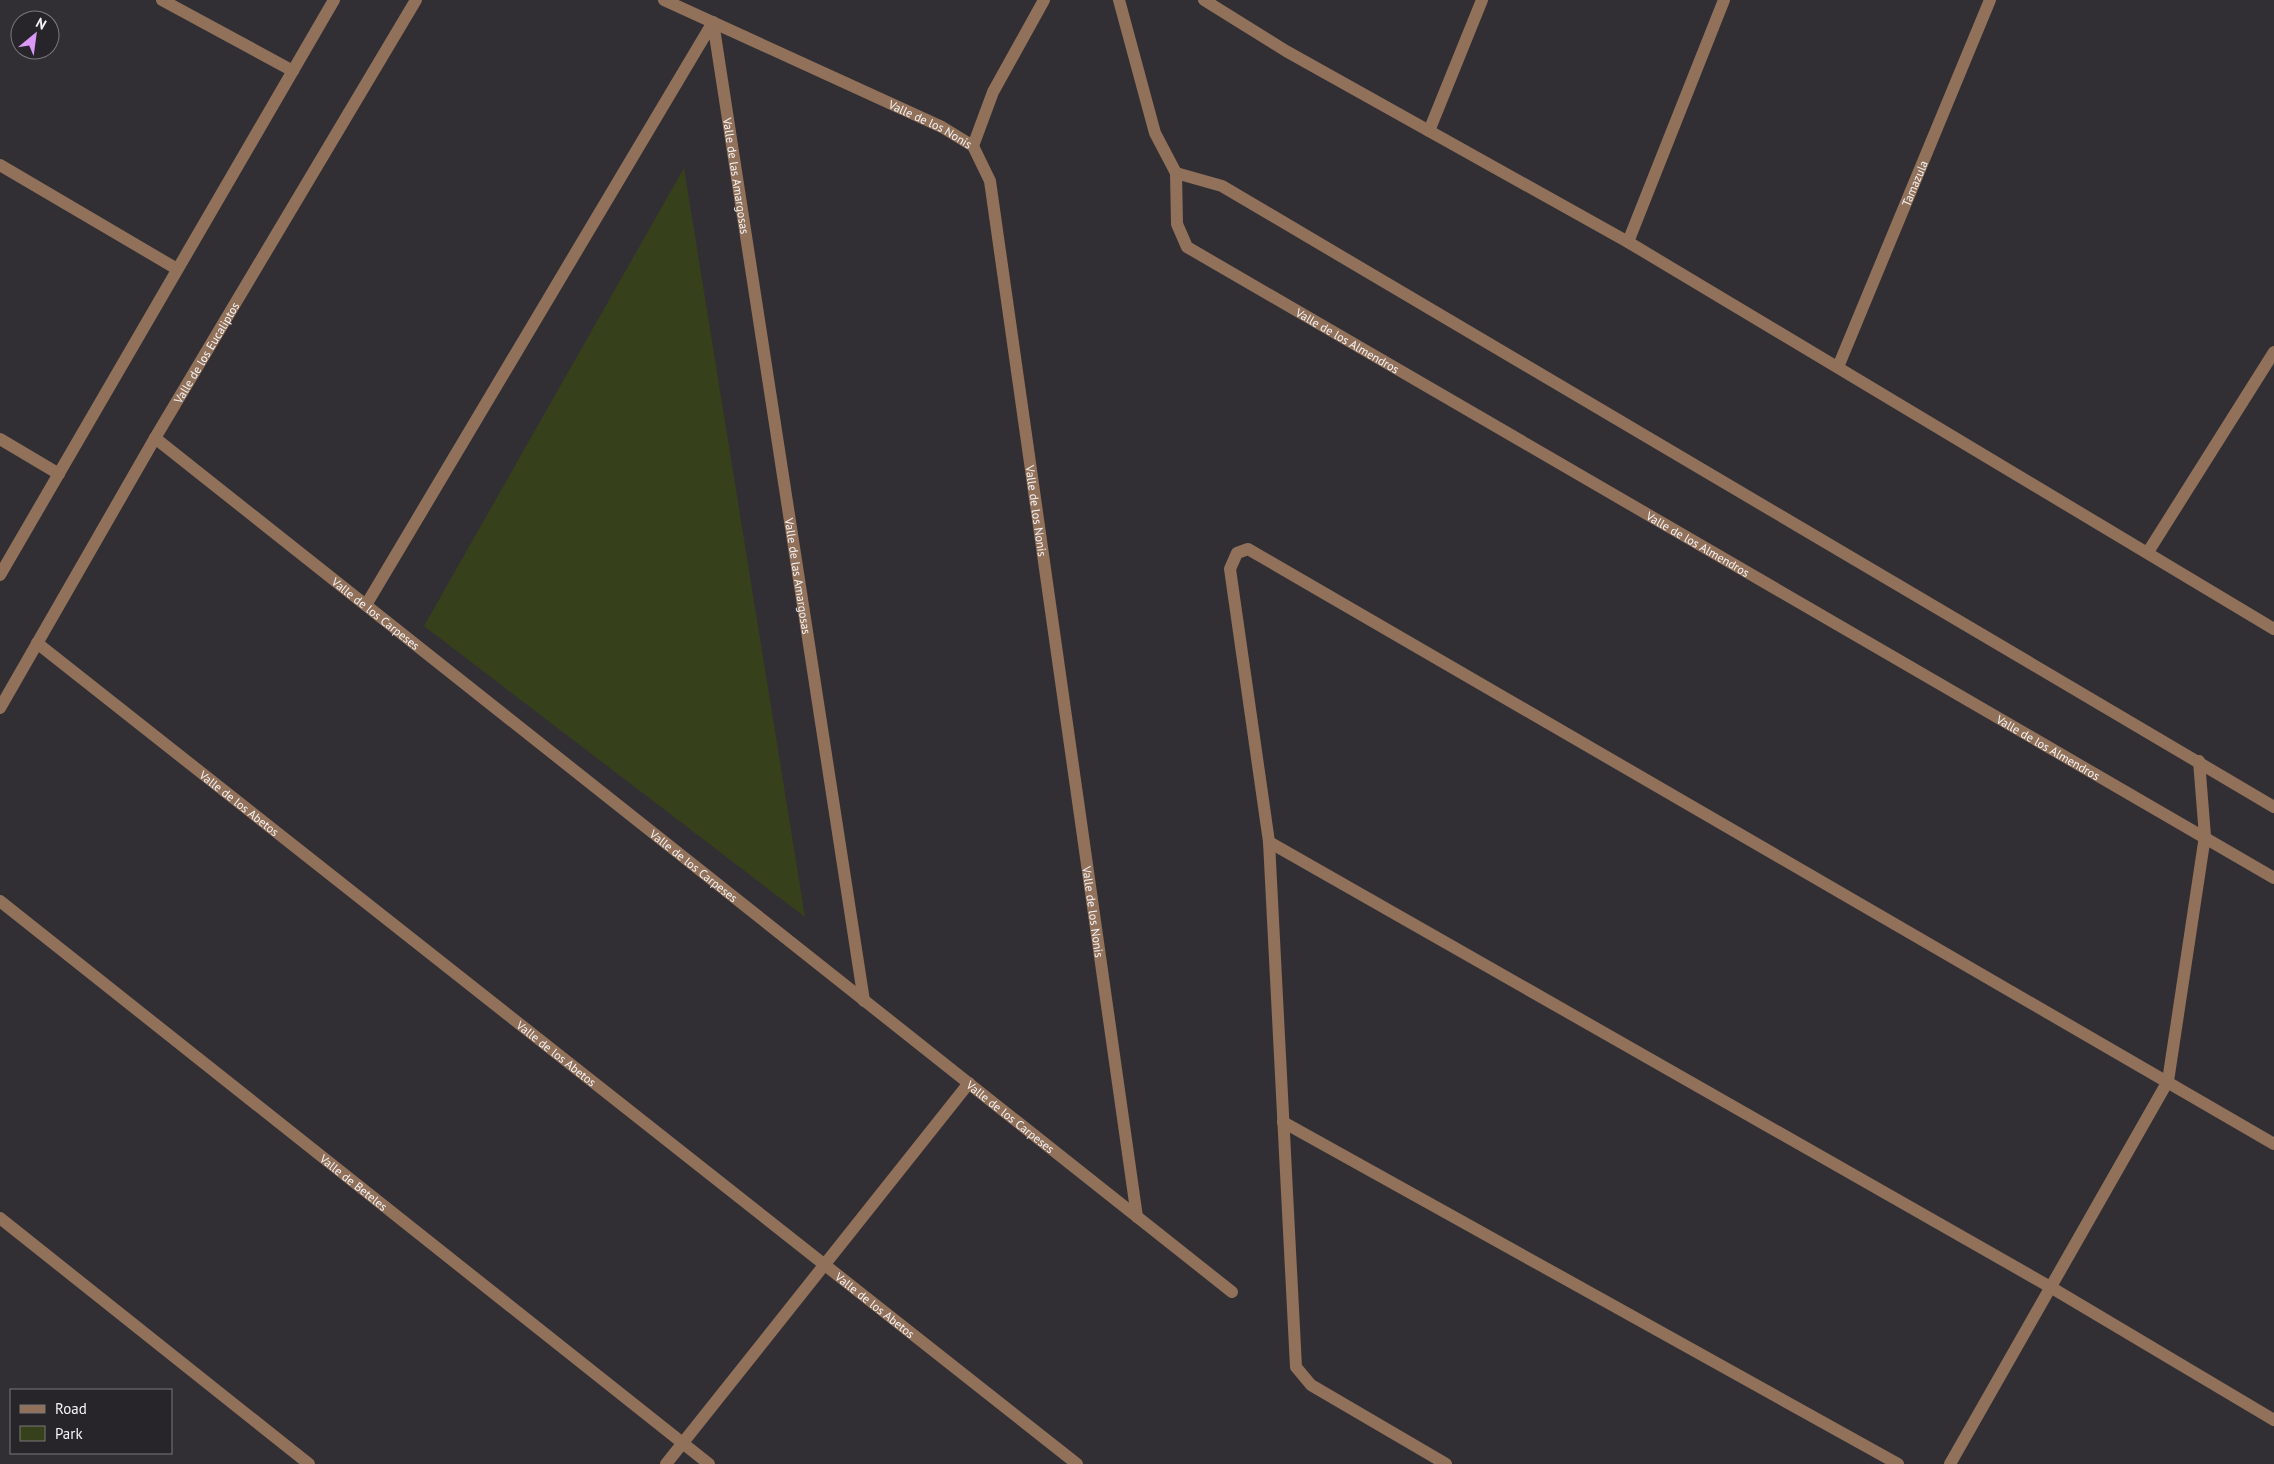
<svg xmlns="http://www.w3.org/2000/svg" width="2274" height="1464" font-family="'PT Sans',sans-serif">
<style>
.green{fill:#36401b}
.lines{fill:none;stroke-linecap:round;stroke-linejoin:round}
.minor{stroke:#92715a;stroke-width:12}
.labels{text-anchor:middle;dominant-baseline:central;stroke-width:4.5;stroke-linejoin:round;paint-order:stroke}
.street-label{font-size:12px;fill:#f5f4f7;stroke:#28252a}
</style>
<rect width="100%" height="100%" fill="#322f34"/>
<!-- green -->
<polygon class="green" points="684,168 805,917 424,626"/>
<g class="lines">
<!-- minor -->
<g class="minor">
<polyline points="162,0 293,71"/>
<path id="s1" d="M664 0 942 127 973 146 990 181 1137 1217"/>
<path id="s2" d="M1119 0 1155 133 1176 173 1177 224 1187 247 2274 878"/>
<polyline points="1204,0 1286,51 1628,242 2274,629"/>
<polyline points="1429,131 1482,0"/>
<polyline points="973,146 993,92 1044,0"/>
<polyline points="0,165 177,269"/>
<polyline points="1176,173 1222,186 2274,807"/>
<polyline points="1628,242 1724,0"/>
<path id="s3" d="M1838 367 1990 0"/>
<path id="s4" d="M155 438 1232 1292"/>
<polyline points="0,439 59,474"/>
<polyline points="2148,552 2274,352"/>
<polyline points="0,575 334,0"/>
<path id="s5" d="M366 605 713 22 864 1001"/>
<path id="s6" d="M37 643 1077 1464"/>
<path id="s7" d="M0 708 155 438 416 0"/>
<polyline points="1269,842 2052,1288 2274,1420"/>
<path id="s8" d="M0 901 709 1464"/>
<polyline points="1283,1122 1898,1464"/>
<polyline points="0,1218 309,1464"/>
<polyline points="666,1464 969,1083"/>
<polyline points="1446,1464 1311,1385 1296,1367 1269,842 1230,569 1237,553 1248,549 2274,1144"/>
<polyline points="1950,1464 2168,1081 2205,836 2199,761"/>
</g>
</g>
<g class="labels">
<!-- street labels -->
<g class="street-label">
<text stroke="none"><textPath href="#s1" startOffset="294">Valle de los Nonis</textPath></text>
<text stroke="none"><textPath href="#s5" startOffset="834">Valle de las Amargosas</textPath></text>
<text stroke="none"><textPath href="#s3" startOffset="199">Tamazula</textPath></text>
<text stroke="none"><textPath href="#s2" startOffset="445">Valle de los Almendros</textPath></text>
<text stroke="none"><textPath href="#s7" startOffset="411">Valle de los Eucaliptos</textPath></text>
<text stroke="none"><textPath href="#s1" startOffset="714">Valle de los Nonis</textPath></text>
<text stroke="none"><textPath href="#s2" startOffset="850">Valle de los Almendros</textPath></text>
<text stroke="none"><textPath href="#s5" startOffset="1239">Valle de las Amargosas</textPath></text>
<text stroke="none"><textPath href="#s4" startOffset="282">Valle de los Carpeses</textPath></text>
<text stroke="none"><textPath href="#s2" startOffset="1255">Valle de los Almendros</textPath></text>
<text stroke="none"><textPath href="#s6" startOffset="258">Valle de los Abetos</textPath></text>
<text stroke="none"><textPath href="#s4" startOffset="688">Valle de los Carpeses</textPath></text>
<text stroke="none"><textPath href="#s1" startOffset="1119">Valle de los Nonis</textPath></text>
<text stroke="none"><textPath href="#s6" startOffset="662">Valle de los Abetos</textPath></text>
<text stroke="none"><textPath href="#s4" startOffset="1092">Valle de los Carpeses</textPath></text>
<text stroke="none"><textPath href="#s8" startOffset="452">Valle de Beteles</textPath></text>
<text stroke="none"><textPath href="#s6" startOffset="1068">Valle de los Abetos</textPath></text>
</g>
</g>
<!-- legend -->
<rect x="10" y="1389" width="162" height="65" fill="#28252a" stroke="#7a787c"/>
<rect x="20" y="1405" width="25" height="8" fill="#92715a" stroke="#7a787c"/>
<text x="55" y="1414" font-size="15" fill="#f5f4f7">Road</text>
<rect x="20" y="1426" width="25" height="15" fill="#36401b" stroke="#7a787c"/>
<text x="55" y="1439" font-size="15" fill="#f5f4f7">Park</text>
<!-- north arrow -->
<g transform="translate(35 35) rotate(29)"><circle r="24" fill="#28252a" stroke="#7a787c"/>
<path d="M0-4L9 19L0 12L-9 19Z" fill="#db99f5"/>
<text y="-8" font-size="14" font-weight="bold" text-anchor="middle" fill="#f5f4f7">N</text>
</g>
</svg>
